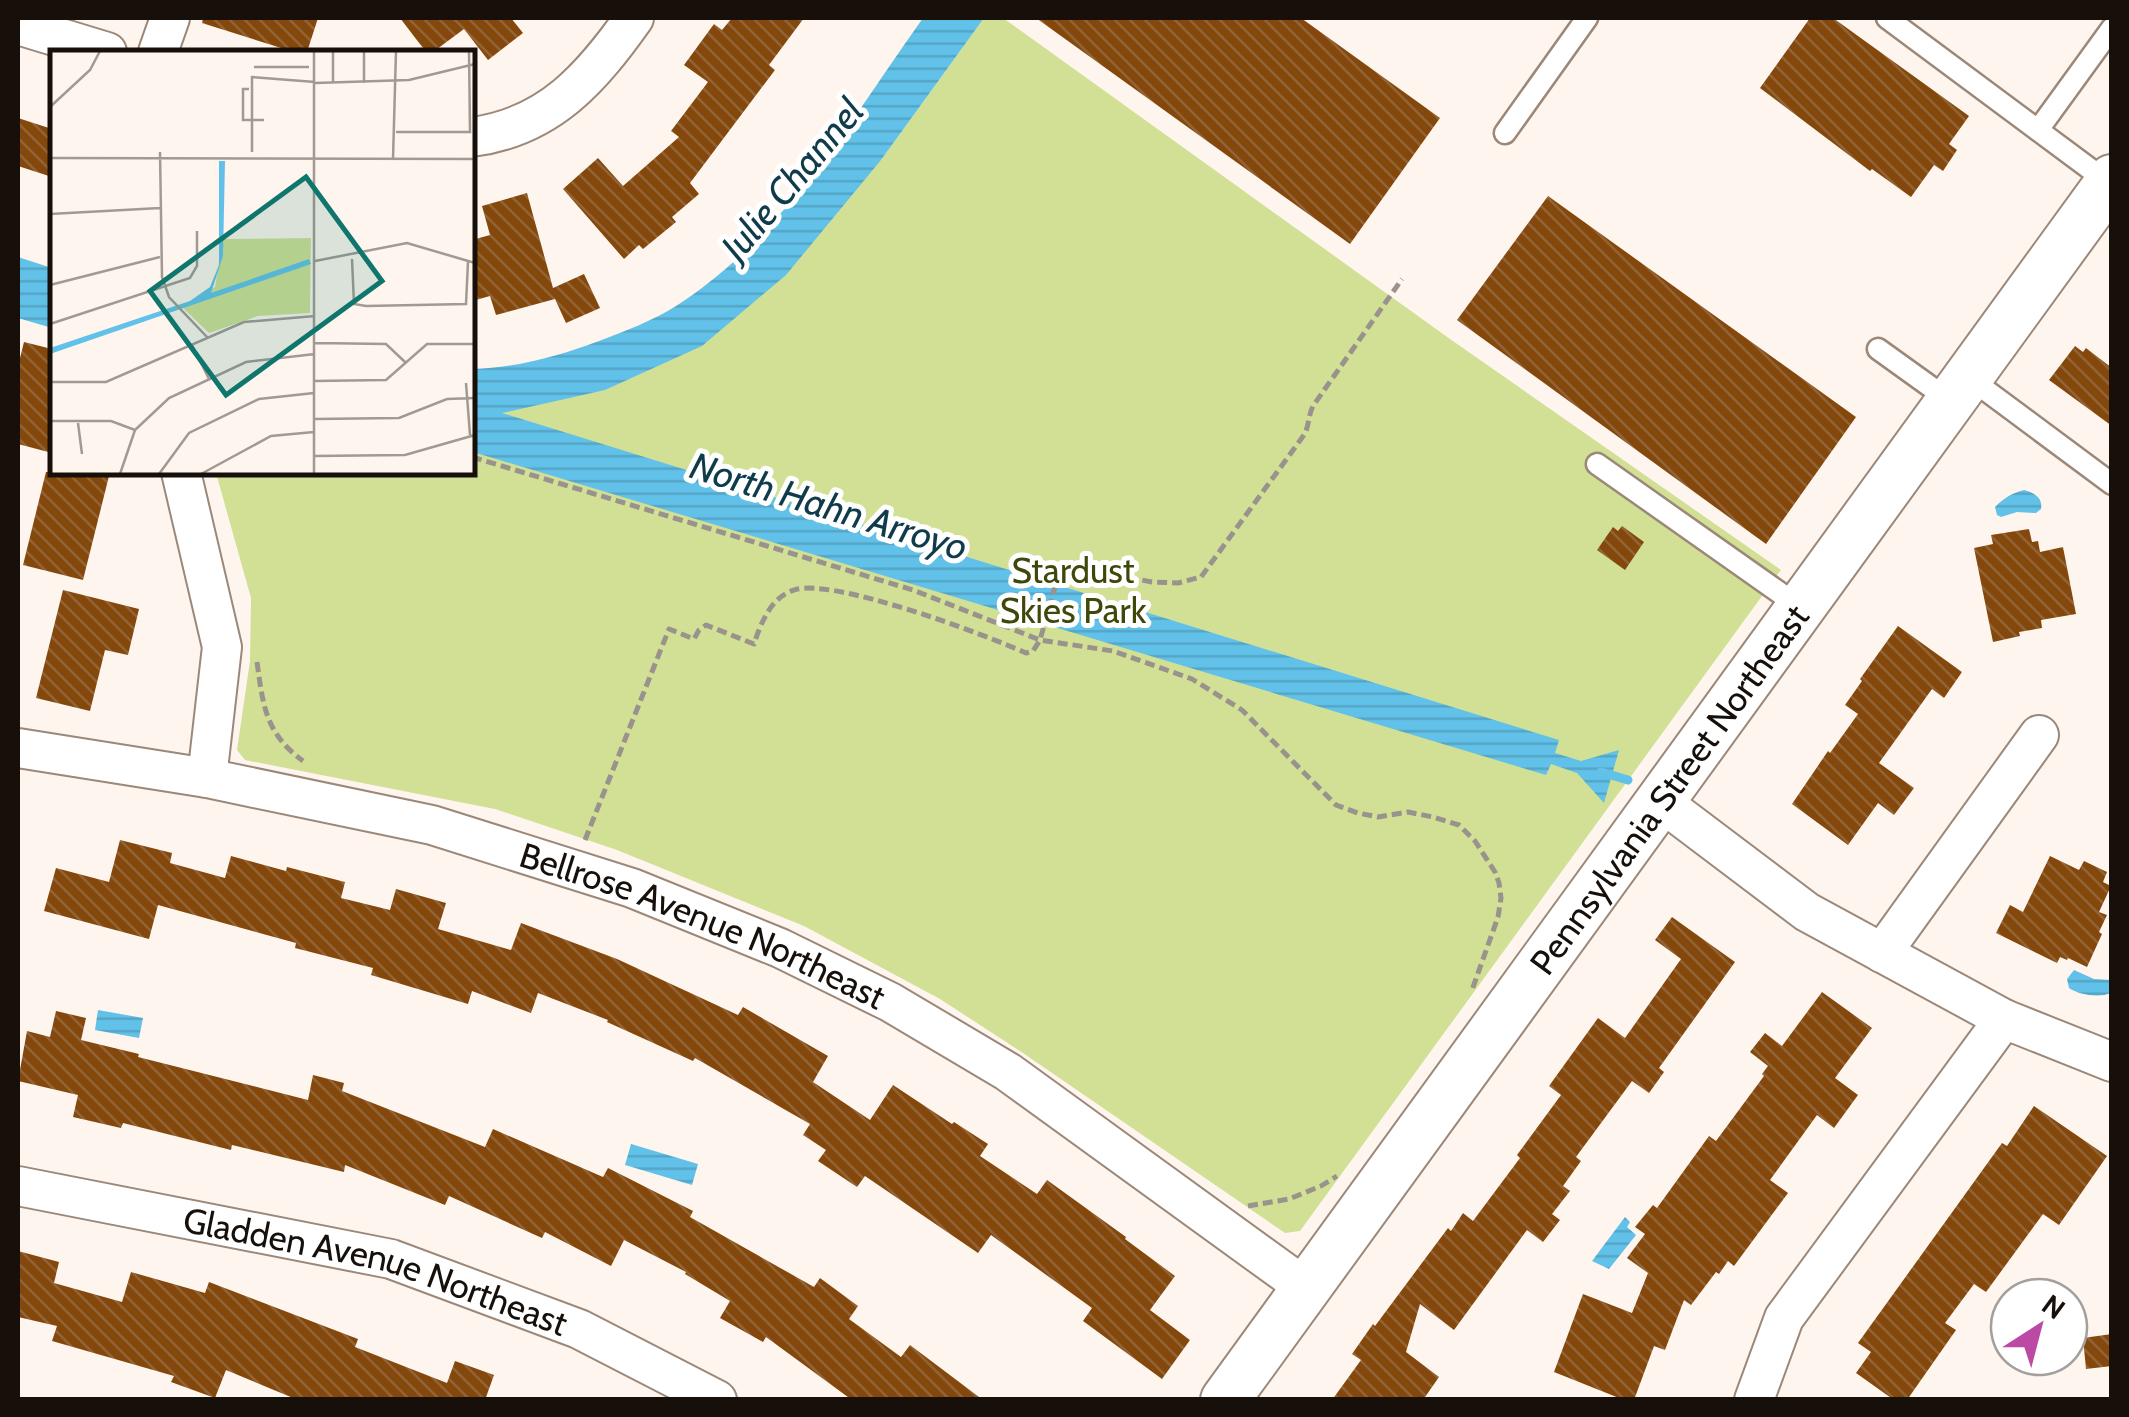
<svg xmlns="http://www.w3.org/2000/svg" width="2129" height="1417" font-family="Cabin,sans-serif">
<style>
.park{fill:#d1e095}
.water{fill:url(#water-rules)}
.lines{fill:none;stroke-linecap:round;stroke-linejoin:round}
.stream{stroke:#62c1e9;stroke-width:9}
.building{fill:url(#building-back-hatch)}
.service-casing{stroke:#9c8879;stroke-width:25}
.minor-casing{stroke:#9c8879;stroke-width:42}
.tertiary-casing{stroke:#9c8879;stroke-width:52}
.path{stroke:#9a928c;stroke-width:5;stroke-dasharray:10 5;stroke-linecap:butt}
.service{stroke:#fff;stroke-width:20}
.minor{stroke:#fff;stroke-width:38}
.tertiary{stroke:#fff;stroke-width:48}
.labels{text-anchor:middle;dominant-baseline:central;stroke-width:10;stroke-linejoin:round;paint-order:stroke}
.park-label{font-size:35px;fill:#3f4709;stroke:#fff}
.street-label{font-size:35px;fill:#160f0a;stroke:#fff}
.water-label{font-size:38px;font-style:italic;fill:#103b4b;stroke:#fff}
.inset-road{fill:none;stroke:#a19993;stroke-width:2.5}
.view{fill:#0f766e;fill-opacity:0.15;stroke:#0f766e;stroke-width:5}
.inset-edge{fill:none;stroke:#160f0a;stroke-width:5}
</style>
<defs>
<pattern id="water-rules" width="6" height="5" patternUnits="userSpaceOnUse" patternTransform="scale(2.5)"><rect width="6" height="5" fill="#62c1e9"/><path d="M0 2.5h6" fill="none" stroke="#54a5c6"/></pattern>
<pattern id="building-back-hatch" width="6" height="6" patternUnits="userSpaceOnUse" patternTransform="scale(2.5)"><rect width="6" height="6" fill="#84480c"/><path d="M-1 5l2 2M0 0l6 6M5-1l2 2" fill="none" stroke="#916436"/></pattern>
</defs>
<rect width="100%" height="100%" fill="#fef5ee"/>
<!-- park -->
<polygon class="park" points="984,18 1003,18 1450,339 1781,570 1300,1231 1285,1233 1023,1053 940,999 804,926 617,850 495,809 245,760 237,750 250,661 251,598 216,473 472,472 473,410 605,390 881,160"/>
<!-- water -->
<g class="water">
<path d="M923 18H984L881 160 786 275 702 346 605 390 502 413 1559 740 1555 753 1581 761 1619 750 1604 803 1577 773 1551 764 1546 775 473 452V369C515 368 559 356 599 341 625 331 652 321 676 306 783 238 851 119 923 18Z"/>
<polygon points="18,257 52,268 52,328 18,318"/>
<path d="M2024 490C2034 493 2043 497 2041 509L2036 513 2017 512 2001 517 1997 515 1995 507C2004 498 2012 493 2024 490Z"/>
<path d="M2074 970 2094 979 2111 980V993C2099 998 2079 995 2069 988L2067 979Z"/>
<polygon points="98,1010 143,1018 139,1038 95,1030"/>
<polygon points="631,1144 698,1164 692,1185 625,1165"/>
<polygon points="1625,1217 1630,1222 1627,1227 1636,1235 1609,1269 1592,1261"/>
</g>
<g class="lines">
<!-- stream -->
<polyline class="stream" points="1601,772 1628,780"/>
</g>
<!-- building -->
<g class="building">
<polygon points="203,18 318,18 307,52 294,52 202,23"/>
<polygon points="400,18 511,18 523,33 488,60 464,29 433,52 426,52"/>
<polygon points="732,18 804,18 769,65 775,70 690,183 699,194 672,217 676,222 643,249 639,245 624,259 563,189 598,158 623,186 679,137 671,131 708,82 684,65 714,24 722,30"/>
<polygon points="1036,18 1301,18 1440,118 1350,244"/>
<polygon points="1810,18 1833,18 1969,116 1949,144 1957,150 1943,171 1934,165 1911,197 1872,169 1870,171 1760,88"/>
<polygon points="18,118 52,129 52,177 18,166"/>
<polygon points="527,193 553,288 584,274 600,308 566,323 555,299 496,315 490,296 472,301 472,240 490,235 482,206"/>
<polygon points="1548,196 1856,417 1766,544 1457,320"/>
<polygon points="24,342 52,349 52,453 18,444 18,366"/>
<polygon points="2075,346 2083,352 2086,348 2112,368 2112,426 2049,380"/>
<polygon points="46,472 110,472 83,580 23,565"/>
<polygon points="1622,526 1644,542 1625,570 1597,550 1613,527 1618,531"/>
<polygon points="2029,529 2032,542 2038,541 2040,552 2063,547 2076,614 2041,620 2042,628 2019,632 2020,636 1993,642 1974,548 1993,544 1991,535"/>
<polygon points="63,590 139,609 128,655 105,650 90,711 36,698"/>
<polygon points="1898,626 1962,672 1944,698 1932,689 1879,763 1914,788 1894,815 1878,803 1848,845 1792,804 1828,751 1830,753 1858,714 1845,705 1862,681 1860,679"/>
<polygon points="120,840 172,853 170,863 225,878 231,856 286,871 287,867 345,882 341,898 390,910 396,889 446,903 438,929 511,950 521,923 617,959 738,1015 743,1007 828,1056 813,1082 870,1120 893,1085 952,1124 954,1122 988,1144 980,1156 1037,1194 1047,1180 1126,1237 1125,1239 1175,1276 1150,1310 1190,1340 1162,1379 1083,1321 1092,1308 991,1235 978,1253 865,1176 857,1187 818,1161 826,1150 803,1135 810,1124 695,1058 693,1061 607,1022 608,1020 538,993 531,1013 472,991 468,1004 371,975 373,968 295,948 296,943 158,905 149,939 44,911 56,868 109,882"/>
<polygon points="2050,856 2079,870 2084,861 2107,872 2103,882 2111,886 2099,912 2107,915 2099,932 2102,934 2087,967 2068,958 2067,960 2060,957 2057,963 1996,933 2010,905 2023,912"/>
<polygon points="1672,917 1735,962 1659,1068 1664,1072 1649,1093 1632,1081 1576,1157 1581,1161 1563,1186 1570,1191 1552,1214 1560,1220 1543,1242 1527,1230 1454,1330 1420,1304 1406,1352 1439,1377 1423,1400 1332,1400 1361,1360 1352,1354 1373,1324 1375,1326 1448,1228 1451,1231 1463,1213 1473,1221 1520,1158 1517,1155 1561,1095 1549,1086 1598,1018 1625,1038 1681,959 1655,940"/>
<polygon points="1822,992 1872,1028 1835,1078 1858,1095 1834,1128 1817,1115 1770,1180 1788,1193 1734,1266 1728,1261 1719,1274 1716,1272 1691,1305 1684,1300 1665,1350 1654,1346 1634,1400 1624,1400 1554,1372 1583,1294 1632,1313 1648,1273 1627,1258 1645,1234 1635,1227 1653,1205 1657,1208 1709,1136 1716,1141 1764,1076 1762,1074 1768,1066 1750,1052 1765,1033 1782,1046"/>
<polygon points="56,1011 86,1018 81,1040 139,1054 138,1057 308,1100 313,1075 344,1083 342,1091 485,1147 493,1129 603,1177 608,1168 693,1211 690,1217 814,1287 820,1278 858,1306 849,1319 901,1357 910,1345 983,1400 852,1400 766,1337 763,1342 720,1318 730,1301 685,1274 686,1272 624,1240 611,1266 545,1232 542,1238 449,1196 445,1205 345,1165 344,1172 232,1145 231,1150 123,1123 121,1128 73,1117 78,1095 18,1081 27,1031 50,1037"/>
<polygon points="2034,1106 2107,1156 2059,1225 2043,1214 1986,1292 1974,1284 1945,1323 1956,1330 1907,1400 1894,1400 1856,1373 1871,1352 1858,1343 2002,1143 2007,1146"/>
<polygon points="18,1251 59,1262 54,1283 122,1302 131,1272 205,1293 209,1282 358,1339 355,1347 447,1383 455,1361 494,1375 485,1400 298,1400 226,1370 215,1398 171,1382 174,1376 52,1341 57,1326 18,1317"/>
<polygon points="2112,1334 2112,1366 2086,1369 2083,1338"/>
</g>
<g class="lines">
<!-- service casing -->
<g class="service-casing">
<g id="service">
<polyline points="1887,18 2109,183"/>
<polyline points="2038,130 2112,28"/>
<polyline points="1505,133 1587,18"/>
<polyline points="1878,349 1949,400"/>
<polyline points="1968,377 2112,484"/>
<polyline points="1597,464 1800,607"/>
</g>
</g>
<!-- minor casing -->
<g class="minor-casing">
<g id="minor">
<polyline points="18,25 107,52"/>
<polyline points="158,52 170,18"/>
<path d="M472 137C550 127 592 77 634 18"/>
<polyline points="181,472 222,647 207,778"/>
<path id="s1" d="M18 748 207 778 432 825 632 888 780 948 890 1002 1008 1072 1306 1288"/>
<polyline points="1660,801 1807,912 2004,1019 2112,1062"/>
<polyline points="1882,953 2039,735"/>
<path id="s2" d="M18 1186 391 1259 579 1329 717 1400"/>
<polyline points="1754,1400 1784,1318 2004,1019"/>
</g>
</g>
<!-- tertiary casing -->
<g class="tertiary-casing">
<g id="tertiary">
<path id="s3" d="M1225 1400 2112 179"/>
</g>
</g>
<!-- path -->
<g class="path">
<polyline points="472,457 913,590 1040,640 1113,651 1192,679 1242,710 1336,805 1358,813 1378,817 1408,812 1433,817 1459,825 1475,841 1495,872 1499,883 1501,898 1498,917 1472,990"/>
<path d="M257 662C263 705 265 733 303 761"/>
<path d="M585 840 669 629 694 639 699 630 706 625 754 644C761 623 771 597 794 590 832 577 986 635 1026 653L1033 651 1040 640 1058 576 1086 569 1152 582 1178 583 1201 577 1304 435C1309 427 1308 416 1313 406L1402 279"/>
<polyline points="1248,1206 1289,1199 1321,1186 1337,1176"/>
</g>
<!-- service -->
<use href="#service" class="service"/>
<!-- minor -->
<use href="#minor" class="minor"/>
<!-- tertiary -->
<use href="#tertiary" class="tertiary"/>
</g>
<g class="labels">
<!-- park labels -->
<g class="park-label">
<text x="1073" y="570">Stardust<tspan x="1073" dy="40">Skies Park</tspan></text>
</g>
<!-- street labels -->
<g class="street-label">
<text stroke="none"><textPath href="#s3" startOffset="755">Pennsylvania Street Northeast</textPath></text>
<text stroke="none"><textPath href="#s1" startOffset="710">Bellrose Avenue Northeast</textPath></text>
<text stroke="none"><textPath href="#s2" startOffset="368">Gladden Avenue Northeast</textPath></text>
</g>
<!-- water labels -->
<g class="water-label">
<text transform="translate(792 179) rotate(-50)">Julie Channel</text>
<text transform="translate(829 506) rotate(17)">North Hahn Arroyo</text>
</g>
</g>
<!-- overview -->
<g transform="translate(50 50)">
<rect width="425" height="425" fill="#fef5ee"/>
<path d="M261 188 260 263 208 266 159 283 133 258 165 237 173 189Z" fill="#d1e095"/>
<path d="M169 111H175L173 206 161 243 259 209 261 214 0 304V298L140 251 160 237 169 215Z" fill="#62c1e9"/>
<path class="inset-road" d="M283 1V33M314 1V33M204 17H259M265 33 359 30 425 14M199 39H193V70H214M0 57 40 20 50 1M346 82H420L419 1M110 102 112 227 119 247 157 287M202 102V27L265 32M0 108 425 109M343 109 346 1M0 164 110 158M302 209 304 254 316 256 416 254 418 212M265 211 357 193 425 213M0 235 110 207M0 274 140 228 147 216V181M265 293 336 294 355 312M142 295 159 329M264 331 336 330 377 294H425M0 332H56L194 272 265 266M416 333 420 385M264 369 349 368 397 349 425 348M0 371H61L85 380M28 373 32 404M264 406 355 405 425 385M70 424 85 380 119 348 196 312 265 304M109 424 139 383 209 349 264 343M151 424 221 386 264 382M264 424V1"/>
<path class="view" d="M256 127 332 231 176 345 100 241Z"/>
<rect width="425" height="425" class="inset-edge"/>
</g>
<!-- border -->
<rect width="2129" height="1417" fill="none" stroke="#160f0a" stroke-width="40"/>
<!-- north arrow -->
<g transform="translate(2039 1327) rotate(36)"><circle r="48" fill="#ffffff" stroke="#a29f9d" stroke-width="2.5"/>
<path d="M0-8L18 38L0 25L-18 38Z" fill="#bc4aa5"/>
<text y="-15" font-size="28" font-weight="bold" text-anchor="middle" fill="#160f0a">N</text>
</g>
</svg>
